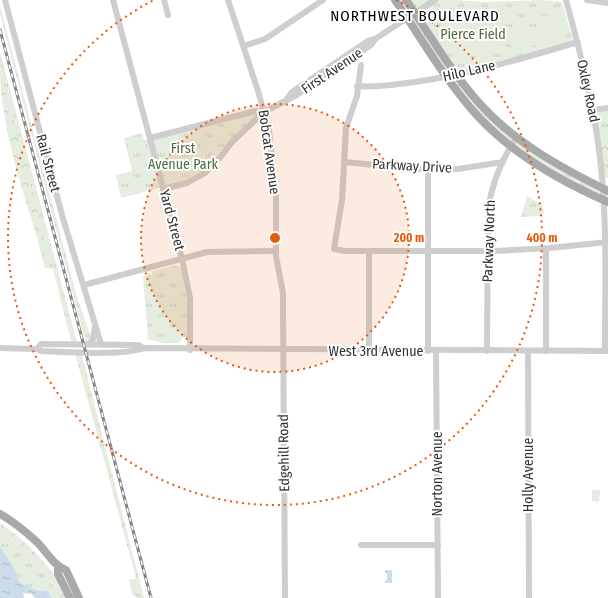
<svg xmlns="http://www.w3.org/2000/svg" width="608" height="598" font-family="'Fira Sans Condensed',sans-serif">
<style>
.grass{fill:url(#grass-tufts)}
.forest{fill:url(#forest-crowns)}
.garden{fill:#e5ede0}
.water{fill:url(#water-ripples)}
.lines{fill:none;stroke-linecap:round;stroke-linejoin:round}
.minor{stroke:#cecece;stroke-width:6}
.major{stroke:#a9a9a9;stroke-width:8}
.rail-casing{stroke:#868686;stroke-width:3}
.rail{stroke:#fff;stroke-width:1.5;stroke-dasharray:4.5;stroke-linecap:butt}
.ring{fill:none;stroke:#e8590c;stroke-width:2;stroke-dasharray:2 4}
.labels{text-anchor:middle;dominant-baseline:central;stroke-width:4;stroke-linejoin:round;paint-order:stroke}
.park-label{font-size:14px;fill:#4f6b40;stroke:#fff}
.street-label{font-size:14px;fill:#313131;stroke:#fff}
.neighbourhood-label{font-size:15px;letter-spacing:1px;fill:#000;stroke:#fff}
.centre{fill:#e8590c;stroke:#fff;stroke-width:2}
.ring-label{font-size:12px;text-anchor:middle;font-weight:bold;fill:#e8590c;stroke:#fff;stroke-width:4;stroke-linejoin:round;paint-order:stroke}
</style>
<defs>
<pattern id="grass-tufts" width="24" height="20" patternUnits="userSpaceOnUse"><rect width="24" height="20" fill="#e5ede0"/><path d="M3 7l-1-3M5 7V3M7 7l1-3M15 17l-1-3M17 17v-4M19 17l1-3" fill="none" stroke="#c5ccc1"/></pattern>
<pattern id="forest-crowns" width="20" height="18" patternUnits="userSpaceOnUse"><rect width="20" height="18" fill="#e5ede0"/><path d="M2 6a3 3 0 1 1 6 0M12 15a3 3 0 1 1 6 0" fill="none" stroke="#c5ccc1"/></pattern>
<pattern id="water-ripples" width="26" height="14" patternUnits="userSpaceOnUse"><rect width="26" height="14" fill="#cddceb"/><path d="M2 4q2-2 4 0t4 0M15 11q2-2 4 0t4 0" fill="none" stroke="#b0bdca"/></pattern>
</defs>
<rect width="100%" height="100%" fill="#fff"/>
<!-- grass -->
<g class="grass">
<polygon points="395,0 406,0 457,74 516,138 608,191 608,202 522,154 475,113"/>
<polygon points="410,0 458,0 484,2 541,0 562,2 573,41 518,57 458,71"/>
<polygon points="0,6 77,297 91,338 91,341 86,344 0,14"/>
<polygon points="0,52 77,342 71,341 53,269 45,268 37,237 40,240 0,68"/>
<polygon points="255,111 264,112 197,178 121,198 116,175 132,171 124,138 142,133 144,140"/>
<polygon points="608,111 608,178 605,178 596,113"/>
<polygon points="527,196 542,205 544,212 541,216 521,217"/>
<polygon points="177,265 181,268 187,302 188,337 183,337 179,343 163,343 148,339 143,276 152,274 152,271"/>
<polygon points="81,352 144,598 137,598 132,593 129,580 136,578 75,353"/>
<path d="M0 530C14 540 27 549 37 563 44 571 48 580 56 588L60 586 66 598H52L47 590 39 591 20 583 14 568 0 546Z"/>
</g>
<!-- forest -->
<g class="forest">
<path d="M0 68 44 237 43 240H40L37 237C21 186 0 122 0 68Z"/>
<polygon points="608,132 608,178 605,178 599,135"/>
<path d="M0 523C24 540 43 558 60 583L59 587 56 588C48 580 44 571 37 563 27 549 14 540 0 530Z"/>
</g>
<!-- garden -->
<g class="garden">
<polygon points="495,7 496,48 489,55 455,57 439,34 443,15 465,9"/>
<polygon points="557,13 565,43 545,48 537,18"/>
<polygon points="520,27 533,32 540,44 513,52 507,29"/>
<polygon points="592,490 600,490 599,502 592,501"/>
</g>
<!-- water -->
<g class="water">
<polygon points="0,546 14,568 20,583 39,591 47,590 52,598 35,598 31,594 23,593 24,598 0,598"/>
<polygon points="385,570 392,570 392,583 385,583 385,580 387,580 387,573 385,573"/>
</g>
<g class="lines">
<!-- minor -->
<g class="minor">
<polyline points="5,0 62,215 101,344"/>
<polyline points="113,0 182,259 190,298 190,350"/>
<polyline points="164,0 168,15"/>
<polyline points="228,0 259,94 269,131 276,192 276,256 283,293 283,308 285,598"/>
<path d="M566 0C579 47 591 94 598 142 608 211 605 282 605 351"/>
<polyline points="587,0 608,3"/>
<polyline points="244,46 265,39 323,0"/>
<polyline points="361,65 357,96 346,128 342,200 334,249 345,251 494,251 550,248 608,242"/>
<path d="M357 86C377 88 396 84 415 82 470 74 524 58 578 42"/>
<polyline points="287,99 292,92 368,41 375,39 435,0"/>
<polyline points="593,110 608,108"/>
<polyline points="150,138 255,111 264,112"/>
<polyline points="344,162 428,170 458,169 503,162"/>
<polyline points="428,170 428,351"/>
<polyline points="163,189 187,183 205,173 219,159 232,142 264,112 295,96 371,45 375,39"/>
<polyline points="546,249 546,351"/>
<polyline points="369,251 369,350"/>
<polyline points="84,285 207,252 276,251"/>
<polyline points="90,344 93,339 95,327"/>
<path d="M0 348 37 349 41 351C65 352 123 356 144 348L608 351"/>
<polyline points="37,349 41,344 138,345 144,348"/>
<polyline points="436,351 438,598"/>
<path d="M487 351 488 209C492 184 502 159 516 138"/>
<polyline points="528,351 529,598"/>
<polyline points="361,545 438,545"/>
</g>
<!-- major -->
<g class="major">
<path d="M395 0C421 38 444 78 474 112 509 152 560 181 608 202"/>
<path d="M406 0C430 35 452 73 480 104 515 143 562 168 608 191"/>
<path d="M0 514C13 521 26 532 37 542 47 552 53 565 66 570L79 598"/>
<polyline points="58,567 58,574 70,598"/>
</g>
<!-- rail casing -->
<g class="rail-casing">
<polyline id="rail" points="0,30 151,598"/>
</g>
<!-- rail -->
<use href="#rail" class="rail"/>
</g>
<!-- distance rings -->
<circle cx="275" cy="238" r="134" fill="#e8590c" fill-opacity=".12"/>
<g class="ring">
<circle cx="275" cy="238" r="134"/>
<path d="M396 0A267 267 0 1 1 154 0"/>
</g>
<g class="labels">
<!-- park labels -->
<g class="park-label">
<text x="473" y="34">Pierce Field</text>
<text x="183" y="148">First<tspan x="183" dy="16">Avenue Park</tspan></text>
</g>
<!-- street labels -->
<g class="street-label">
<text transform="translate(332 71) rotate(-34)">First Avenue</text>
<text transform="translate(469 71) rotate(-13)">Hilo Lane</text>
<text transform="translate(588 91) rotate(78)">Oxley Road</text>
<text transform="translate(269 152) rotate(82)">Bobcat Avenue</text>
<text transform="translate(48 163) rotate(75)">Rail Street</text>
<text transform="translate(412 166) rotate(3)">Parkway Drive</text>
<text transform="translate(172 220) rotate(75)">Yard Street</text>
<text transform="translate(489 241) rotate(-88)">Parkway North</text>
<text x="376" y="351">West 3rd Avenue</text>
<text transform="translate(284 453) rotate(-91)">Edgehill Road</text>
<text transform="translate(437 474) rotate(-90)">Norton Avenue</text>
<text transform="translate(528 475) rotate(-90)">Holly Avenue</text>
</g>
<!-- neighbourhood labels -->
<g class="neighbourhood-label">
<text x="415" y="16">NORTHWEST BOULEVARD</text>
</g>
</g>
<circle cx="275" cy="238" r="6" class="centre"/>
<g class="ring-label">
<text x="409" y="242">200 m</text>
<text x="542" y="242">400 m</text>
</g>
</svg>
